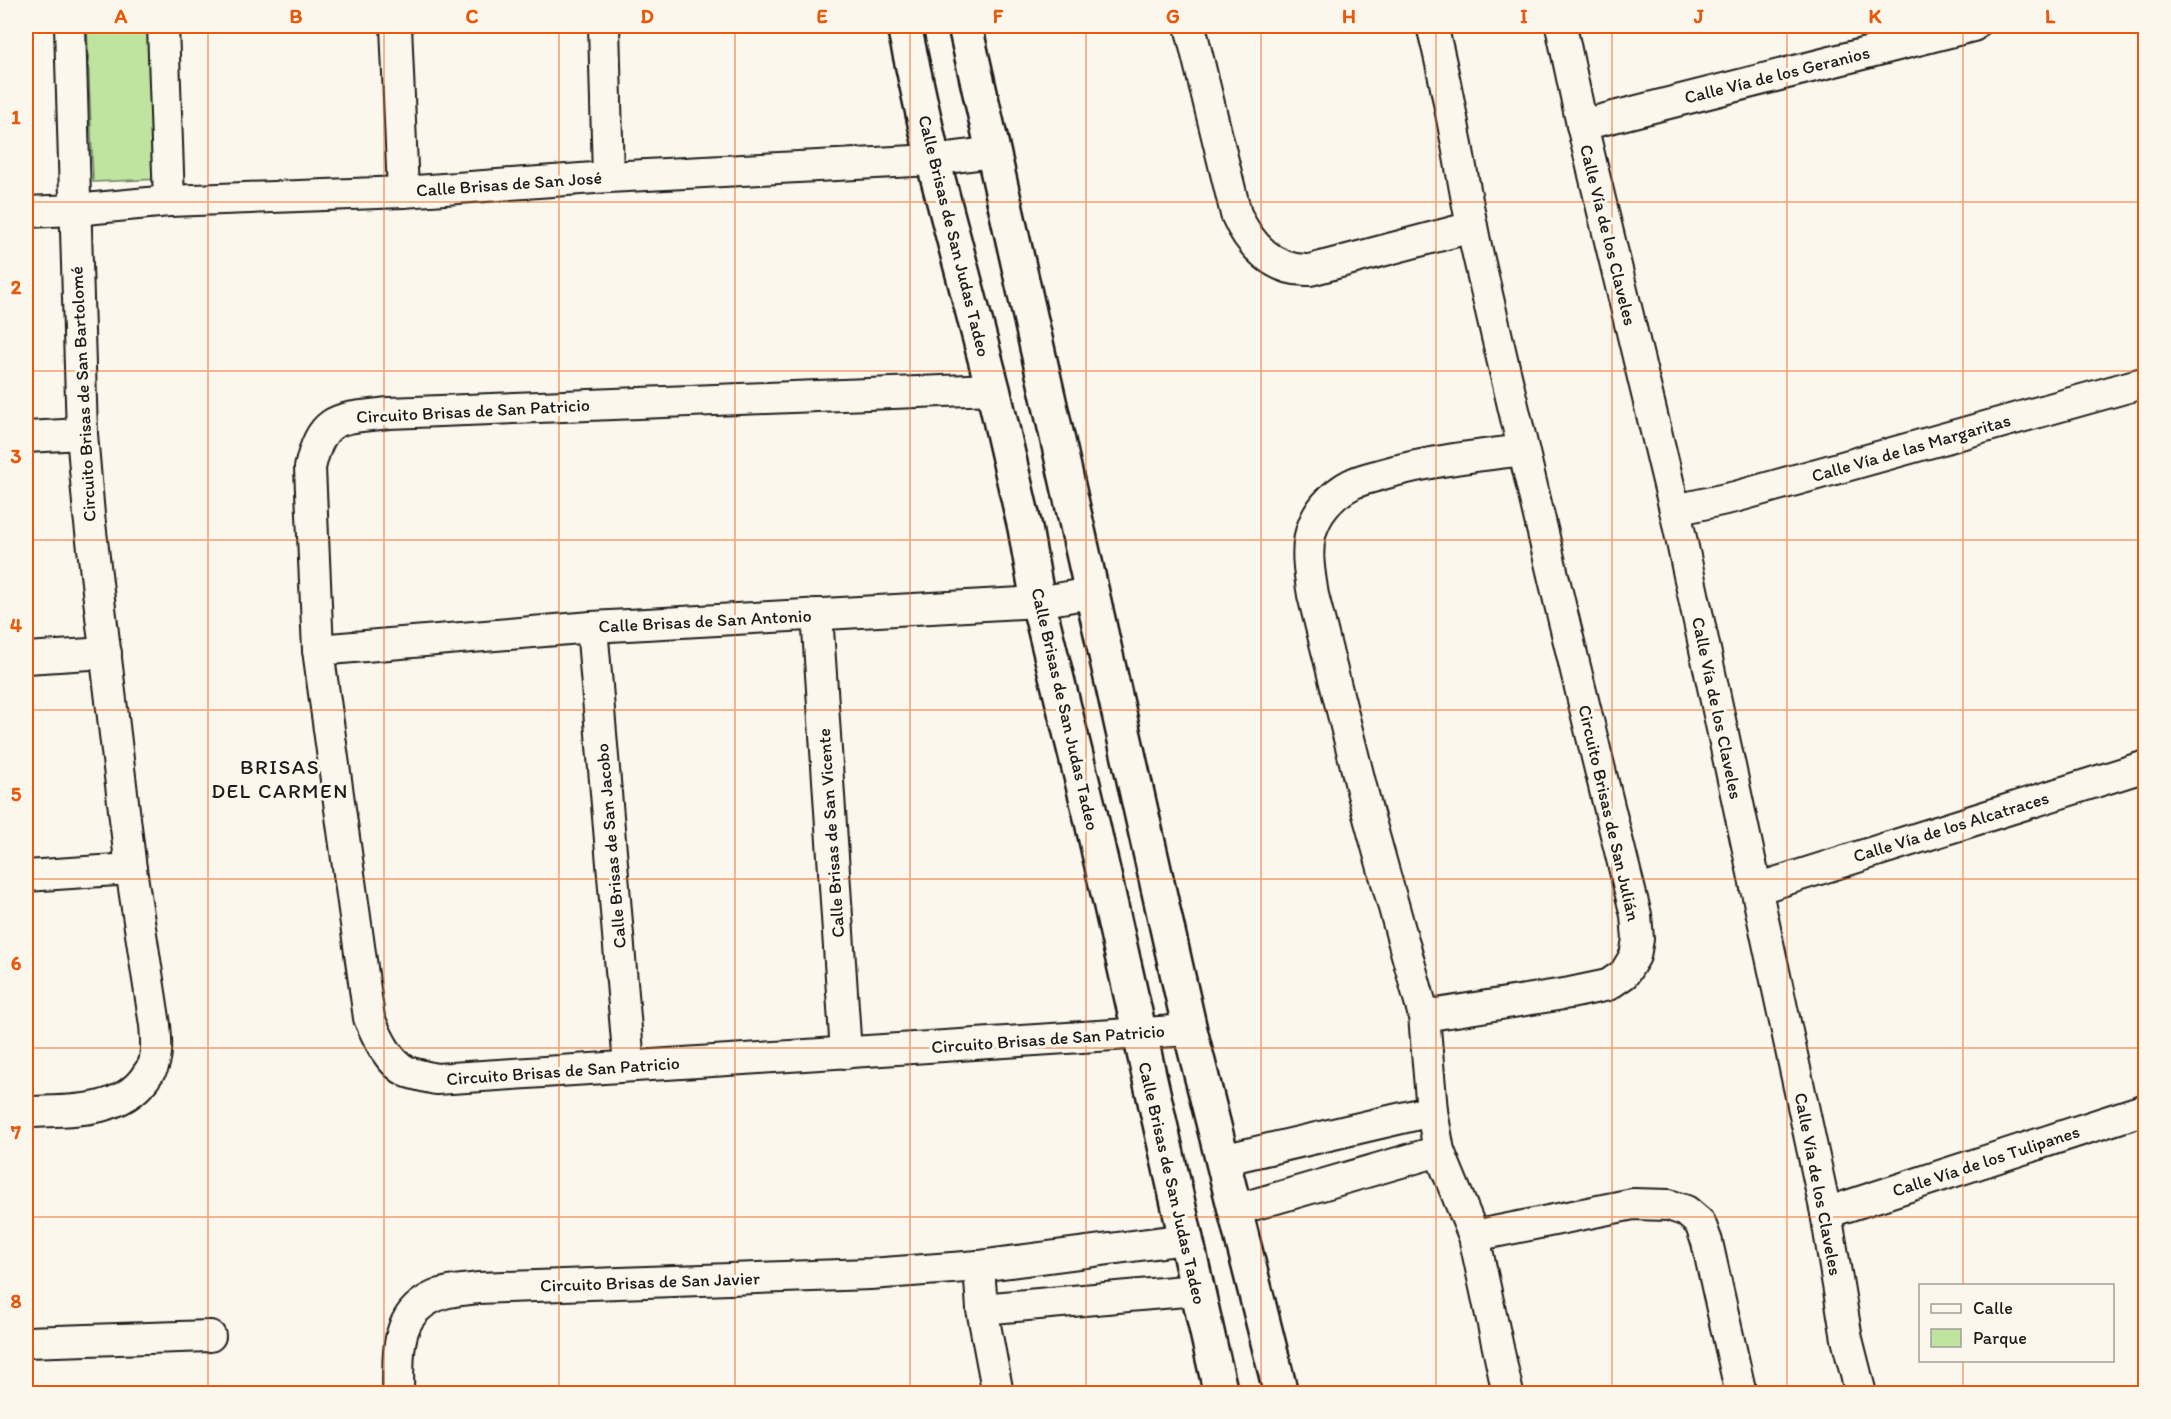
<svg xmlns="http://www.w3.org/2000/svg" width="2171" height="1419" font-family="Itim,sans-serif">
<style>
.green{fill:#bee49f;stroke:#6d805e;stroke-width:1.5}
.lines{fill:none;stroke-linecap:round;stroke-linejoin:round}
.street-casing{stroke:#1c1c1c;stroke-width:34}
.secondary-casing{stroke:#1c1c1c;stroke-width:38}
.street{stroke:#fbf7ec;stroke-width:30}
.secondary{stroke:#fbf7ec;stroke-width:33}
.grid{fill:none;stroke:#e8590c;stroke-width:1.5;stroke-opacity:0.55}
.labels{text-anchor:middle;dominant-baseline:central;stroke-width:6;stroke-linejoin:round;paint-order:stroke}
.street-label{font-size:18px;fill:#1c1c1c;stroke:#fbf7ec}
.quarter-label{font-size:21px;letter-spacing:1.5px;fill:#1c1c1c;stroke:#fbf7ec}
.neatline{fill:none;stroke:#e8590c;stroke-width:2}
.grid-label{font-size:20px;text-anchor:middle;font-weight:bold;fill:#e8590c}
</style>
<rect width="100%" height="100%" fill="#fbf7ec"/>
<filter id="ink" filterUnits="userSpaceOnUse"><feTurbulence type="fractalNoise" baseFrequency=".0167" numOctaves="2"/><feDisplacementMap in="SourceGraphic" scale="12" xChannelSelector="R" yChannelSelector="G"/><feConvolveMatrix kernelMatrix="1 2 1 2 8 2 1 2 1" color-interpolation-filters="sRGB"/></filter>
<g filter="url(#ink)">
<!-- green -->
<polygon class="green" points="87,26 154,26 161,179 93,182"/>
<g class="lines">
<!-- street casing -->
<g class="street-casing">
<g id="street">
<polyline points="163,26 169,201"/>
<polyline points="396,26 403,192"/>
<polyline points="604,26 608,177"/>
<path d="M1190 26 1236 214C1249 244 1274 272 1310 270L1472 227"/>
<polyline points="1561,26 1582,125 1675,510 1826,1213 1847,1339 1861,1394"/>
<polyline points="1582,125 1973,26"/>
<polyline points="26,212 75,210 169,201 403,192 608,177 933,160 993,152"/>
<path d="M993 389 389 413C339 419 322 414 310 468L318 650 369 1018C377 1036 388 1063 408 1072 417 1075 427 1077 436 1079L1190 1030"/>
<polyline points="26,437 82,434"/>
<polyline points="1675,510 1735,497 2146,382"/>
<polyline points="817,614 846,1053"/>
<polyline points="592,627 629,1065"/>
<polyline points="318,650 592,627 1038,602 1091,593"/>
<polyline points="26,658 106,653"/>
<polyline points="26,876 131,869"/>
<polyline points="1756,889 2146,766"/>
<path d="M1424 1016 1570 993 1608 985 1624 974 1635 956 1638 939 1636 915C1581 696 1529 476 1478 255 1461 179 1452 101 1432 26"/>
<path d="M26 1112C67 1110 118 1115 145 1078 147 1074 151 1070 153 1066 158 1053 156 1038 155 1025L131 869 89 515 82 434 70 26"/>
<polyline points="1222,1160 1432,1111"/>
<polyline points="1235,1210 1439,1151"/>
<polyline points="1826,1213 2146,1109"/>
<polyline points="1474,1236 1633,1204 1669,1205 1686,1211 1700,1223 1707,1242 1741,1394"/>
<polyline points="979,1266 982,1309 998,1394"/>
<polyline points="982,1309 1196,1290"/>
<polyline points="26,1342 210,1336"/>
<path d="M398 1394C399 1352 393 1311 441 1294 452 1290 466 1290 478 1288L870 1274 979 1266 1186 1239"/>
<path d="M1508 1394 1474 1236 1439 1151 1432 1111 1424 1016 1368 814 1313 595C1310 576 1306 555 1310 536 1315 513 1332 494 1352 484 1361 479 1373 477 1383 474 1428 461 1476 456 1523 450"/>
</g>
</g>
<!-- secondary casing -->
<g class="secondary-casing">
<g id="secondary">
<polyline points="904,26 933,160 993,389 1025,528 1038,602 1090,813 1221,1394"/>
<polyline points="965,26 1190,1030 1281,1394"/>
</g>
</g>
<!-- street -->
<use href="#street" class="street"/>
<!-- secondary -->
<use href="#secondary" class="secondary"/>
</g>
</g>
<!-- grid -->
<path class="grid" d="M208 26V1394M384 26V1394M559 26V1394M735 26V1394M910 26V1394M1086 26V1394M1261 26V1394M1436 26V1394M1612 26V1394M1787 26V1394M1963 26V1286M26 202H2146M26 371H2146M26 540H2146M26 710H2146M26 879H2146M26 1048H2146M26 1217H2146M1963 1360V1394"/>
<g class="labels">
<!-- street labels -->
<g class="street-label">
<text transform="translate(1777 75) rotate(-14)">Calle Vía de los Geranios</text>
<text transform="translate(509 184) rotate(-4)">Calle Brisas de San José</text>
<text transform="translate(1608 235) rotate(76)">Calle Vía de los Claveles</text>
<text transform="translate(954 236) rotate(76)">Calle Brisas de San Judas Tadeo</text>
<text transform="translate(83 394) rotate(-93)">Circuito Brisas de San Bartolomé</text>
<text transform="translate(473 411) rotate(-3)">Circuito Brisas de San Patricio</text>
<text transform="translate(1911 448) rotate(-16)">Calle Vía de las Margaritas</text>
<text transform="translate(705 621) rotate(-3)">Calle Brisas de San Antonio</text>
<text transform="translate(1717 708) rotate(78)">Calle Vía de los Claveles</text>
<text transform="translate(1065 709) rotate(77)">Calle Brisas de San Judas Tadeo</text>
<text transform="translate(1609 813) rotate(77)">Circuito Brisas de San Julián</text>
<text transform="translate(1951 827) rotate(-17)">Calle Vía de los Alcatraces</text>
<text transform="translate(831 833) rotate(-94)">Calle Brisas de San Vicente</text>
<text transform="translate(611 846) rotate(-95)">Calle Brisas de San Jacobo</text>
<text transform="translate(1048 1039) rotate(-4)">Circuito Brisas de San Patricio</text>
<text transform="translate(563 1071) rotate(-4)">Circuito Brisas de San Patricio</text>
<text transform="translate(1986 1161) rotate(-18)">Calle Vía de los Tulipanes</text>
<text transform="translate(1172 1183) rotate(77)">Calle Brisas de San Judas Tadeo</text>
<text transform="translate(1818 1184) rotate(79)">Calle Vía de los Claveles</text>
<text transform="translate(650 1282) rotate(-2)">Circuito Brisas de San Javier</text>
</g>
<!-- quarter labels -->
<g class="quarter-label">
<text x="280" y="766">BRISAS<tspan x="280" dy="24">DEL CARMEN</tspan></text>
</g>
</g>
<!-- margin -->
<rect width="2171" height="1419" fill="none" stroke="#fbf7ec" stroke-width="66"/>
<!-- legend -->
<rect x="1919" y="1284" width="195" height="78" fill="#fbf7ec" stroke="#a29f99" stroke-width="1.5"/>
<rect x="1931" y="1304" width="30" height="9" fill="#fbf7ec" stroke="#a29f99" stroke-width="1.5"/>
<text x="1973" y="1314" font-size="18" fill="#1c1c1c">Calle</text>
<rect x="1931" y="1329" width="30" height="18" fill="#bee49f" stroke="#a29f99" stroke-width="1.5"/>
<text x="1973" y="1344" font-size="18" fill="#1c1c1c">Parque</text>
<rect x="33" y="33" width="2105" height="1353" class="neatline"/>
<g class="grid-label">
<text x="121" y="23">A</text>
<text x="296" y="23">B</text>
<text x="472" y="23">C</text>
<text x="647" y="23">D</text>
<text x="822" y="23">E</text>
<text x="998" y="23">F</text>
<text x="1173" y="23">G</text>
<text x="1349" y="23">H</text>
<text x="1524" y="23">I</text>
<text x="1699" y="23">J</text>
<text x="1875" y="23">K</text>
<text x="2050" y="23">L</text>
<text x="16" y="124">1</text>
<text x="16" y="294">2</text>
<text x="16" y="463">3</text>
<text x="16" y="632">4</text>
<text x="16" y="801">5</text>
<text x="16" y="970">6</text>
<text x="16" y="1139">7</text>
<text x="16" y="1308">8</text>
</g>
</svg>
